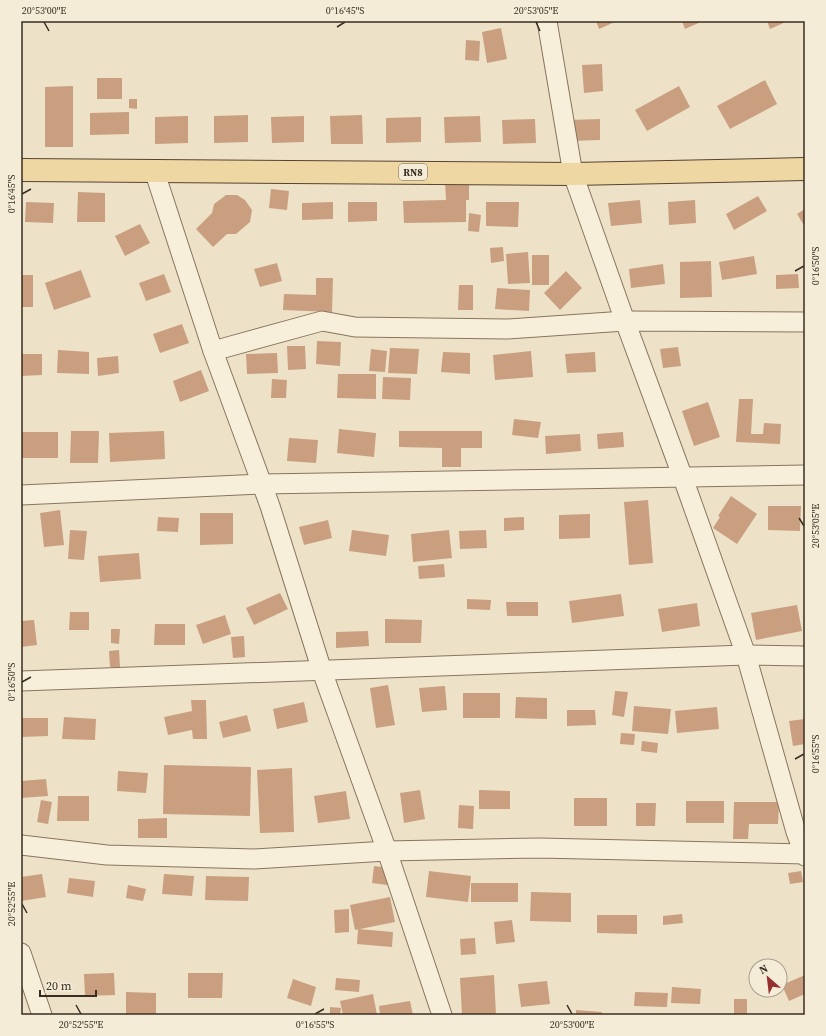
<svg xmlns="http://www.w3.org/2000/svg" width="826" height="1036" font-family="'Source Serif 4',serif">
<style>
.building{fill:#c99f80}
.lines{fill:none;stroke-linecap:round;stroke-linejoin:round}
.minor-casing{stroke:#88755e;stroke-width:21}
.primary-casing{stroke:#574331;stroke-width:24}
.minor{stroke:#f8efdb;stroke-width:19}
.primary{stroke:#eed7a2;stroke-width:22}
.ticks{fill:none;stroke:#392d21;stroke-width:1.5}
.labels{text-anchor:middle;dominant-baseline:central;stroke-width:3;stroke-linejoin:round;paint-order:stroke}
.shield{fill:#f5ecd8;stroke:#716658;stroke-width:1}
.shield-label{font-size:10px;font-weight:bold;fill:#392d21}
.neatline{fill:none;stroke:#392d21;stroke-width:1.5}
.ticks-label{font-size:10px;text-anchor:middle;fill:#392d21}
</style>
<rect width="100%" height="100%" fill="#ede2c8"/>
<!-- building -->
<g class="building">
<polygon points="596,21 617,21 599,29"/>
<polygon points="682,21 703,21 685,29"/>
<polygon points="767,21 788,21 770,29"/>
<polygon points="501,28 507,59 487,63 482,32"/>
<polygon points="466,40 480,41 479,61 465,60"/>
<polygon points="602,64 603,91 584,93 582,65"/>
<rect x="97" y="78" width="25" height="21"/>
<polygon points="765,80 777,104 730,129 717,106"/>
<polygon points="73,86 73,147 45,147 45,87"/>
<polygon points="679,86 690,107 647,131 635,110"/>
<polygon points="129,99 137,99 137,109 129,108"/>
<polygon points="129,112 129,134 90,135 90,113"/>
<polygon points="248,115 248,142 214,143 214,116"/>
<polygon points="362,115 363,144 331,144 330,116"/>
<polygon points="188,116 188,143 155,144 155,117"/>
<polygon points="304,116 304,142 272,143 271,117"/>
<polygon points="480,116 481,142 445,143 444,117"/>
<polygon points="421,117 421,142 386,143 386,118"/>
<polygon points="535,119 536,143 503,144 502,120"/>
<polygon points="600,119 600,140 569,141 568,120"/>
<polygon points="445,182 469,182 469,200 466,200 466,222 404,223 403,201 446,200"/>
<polygon points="271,189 289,191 287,210 269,208"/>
<polygon points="78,192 105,193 105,222 77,222"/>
<polygon points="226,195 237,195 245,200 252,210 250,222 236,234 227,234 213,247 196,229 212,213 214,204"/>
<polygon points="758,196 767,211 734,230 726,214"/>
<polygon points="640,200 642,223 611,226 608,203"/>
<polygon points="695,200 696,223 669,225 668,202"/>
<polygon points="26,202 54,203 53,223 25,222"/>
<polygon points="333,202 333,219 302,220 302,203"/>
<polygon points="348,202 377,202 377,221 348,222"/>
<polygon points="486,202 519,202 518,227 486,226"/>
<polygon points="805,209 805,227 797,214"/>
<polygon points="469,213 481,215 479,232 468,231"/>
<polygon points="140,224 150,243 125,256 115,236"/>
<polygon points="503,247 504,261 491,263 490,248"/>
<polygon points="528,252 530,283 508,284 506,254"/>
<rect x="532" y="255" width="17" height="30"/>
<polygon points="754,256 757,274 722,280 719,262"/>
<polygon points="711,261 712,297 680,298 680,262"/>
<polygon points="277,263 282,281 260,287 254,269"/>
<polygon points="663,264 665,284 631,288 629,269"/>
<polygon points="81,270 91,297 54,310 45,283"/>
<polygon points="566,271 582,288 560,310 544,293"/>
<polygon points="164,274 171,292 146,301 139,283"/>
<polygon points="798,274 799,288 776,289 776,275"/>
<rect x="21" y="275" width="12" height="32"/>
<polygon points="316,278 333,278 332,312 283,310 284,294 316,295"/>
<polygon points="459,285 473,285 473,310 458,310"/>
<polygon points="497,288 530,290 529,311 495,309"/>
<polygon points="182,324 189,343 160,353 153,334"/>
<polygon points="317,341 341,342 340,366 316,364"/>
<polygon points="287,346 305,346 306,369 288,370"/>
<polygon points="678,347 681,366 663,368 660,349"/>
<polygon points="390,348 419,349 417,374 388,373"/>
<polygon points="371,349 387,351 385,372 369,371"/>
<polygon points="58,350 89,352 89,374 57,373"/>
<polygon points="531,351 533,377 495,380 493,355"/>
<polygon points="443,352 470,353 470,374 441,372"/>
<polygon points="595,352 596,372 567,373 565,354"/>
<polygon points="277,353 278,373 247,374 246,354"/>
<polygon points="21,354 42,354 42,375 21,376"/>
<polygon points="118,356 119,373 98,376 97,358"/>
<polygon points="201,370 209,391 180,402 173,381"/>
<polygon points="338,374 376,374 376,399 337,398"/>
<polygon points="383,377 411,378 410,400 382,399"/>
<polygon points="272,379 287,380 286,398 271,398"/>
<polygon points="739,399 753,399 751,434 763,434 764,423 781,424 780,444 736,442"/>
<polygon points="708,402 720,437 694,446 682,411"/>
<polygon points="514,419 541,422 538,438 512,435"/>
<polygon points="339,429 376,433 374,457 337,453"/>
<polygon points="71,431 99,431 98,463 70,463"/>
<polygon points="164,431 165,459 110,462 109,433"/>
<polygon points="399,431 482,431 482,448 461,448 461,467 442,467 442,448 399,447"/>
<polygon points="22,432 58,432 58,458 21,458"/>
<polygon points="623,432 624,447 598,449 597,434"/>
<polygon points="580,434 581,451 546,454 545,436"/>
<polygon points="289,438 318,440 316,463 287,461"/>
<polygon points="731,496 757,514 737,544 713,528 720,517 718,516"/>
<polygon points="648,500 653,563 629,565 624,502"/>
<polygon points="768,506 801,506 800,531 768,530"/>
<polygon points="60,510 64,545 44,547 40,513"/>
<polygon points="200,513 233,513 233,544 200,545"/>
<polygon points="590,514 590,538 559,539 559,515"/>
<polygon points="158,517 179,518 178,532 157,531"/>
<polygon points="524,517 524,530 504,531 504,518"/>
<polygon points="328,520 332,538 304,545 299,527"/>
<polygon points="70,530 87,531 84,560 68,559"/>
<polygon points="352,530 389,535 386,556 349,551"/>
<polygon points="449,530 452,558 413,562 411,534"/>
<polygon points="486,530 487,548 460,549 459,531"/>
<polygon points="139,553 141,579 100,582 98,556"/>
<polygon points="444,564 445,577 419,579 418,566"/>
<polygon points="280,593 288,609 254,625 246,608"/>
<polygon points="621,594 624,616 572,623 569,601"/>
<polygon points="467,599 491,600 490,610 467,609"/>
<polygon points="506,602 538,602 538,616 507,616"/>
<polygon points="697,603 700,626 662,632 658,609"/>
<polygon points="797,605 802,631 756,640 751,613"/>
<polygon points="70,612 89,612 89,630 69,630"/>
<polygon points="225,615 231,634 203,644 196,625"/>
<polygon points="385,619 422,620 421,643 385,643"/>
<polygon points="34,620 37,645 21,647 21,621"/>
<polygon points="155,624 185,624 185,645 154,645"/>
<polygon points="111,629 120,629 119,644 111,643"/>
<polygon points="368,631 369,646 336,648 336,632"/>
<polygon points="244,636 245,657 233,658 231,637"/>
<polygon points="119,650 120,667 110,667 109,651"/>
<polygon points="388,685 395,725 376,728 370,688"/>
<polygon points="445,686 447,710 422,712 419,688"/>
<polygon points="615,691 628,692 624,717 612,715"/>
<rect x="463" y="693" width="37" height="25"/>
<polygon points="516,697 547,698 547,719 515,718"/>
<polygon points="191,700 206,700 207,739 193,739 192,730 168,735 164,717 192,711"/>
<polygon points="304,702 308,722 277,729 273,709"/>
<polygon points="634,706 671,709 668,734 632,731"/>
<polygon points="717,707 719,729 677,733 675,711"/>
<polygon points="567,710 595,710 596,725 567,726"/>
<polygon points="247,715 251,731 223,738 219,722"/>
<polygon points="64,717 96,719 95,740 62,739"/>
<polygon points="21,718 48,718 48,736 21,737"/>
<polygon points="805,719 805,744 793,746 789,721"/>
<polygon points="621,733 635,734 634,745 620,744"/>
<polygon points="642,741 658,743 657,753 641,751"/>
<polygon points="164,765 251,767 250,816 163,814"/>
<polygon points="292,768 294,832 260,833 257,770"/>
<polygon points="118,771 148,773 146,793 117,791"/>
<polygon points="46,779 48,796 21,798 21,781"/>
<polygon points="420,790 425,819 404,823 400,793"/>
<polygon points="479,790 510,791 510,809 479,809"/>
<polygon points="346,791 350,819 318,823 314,796"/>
<polygon points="58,796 89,796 89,821 57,821"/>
<rect x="574" y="798" width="33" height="28"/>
<polygon points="41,800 52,802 48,824 37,822"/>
<rect x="686" y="801" width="38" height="22"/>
<polygon points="734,802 779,802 778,824 749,824 748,839 733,839"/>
<polygon points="636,803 656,803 655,826 636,826"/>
<polygon points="459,805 474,806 473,829 458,828"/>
<polygon points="167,818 167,838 138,838 138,819"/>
<polygon points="374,866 389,868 387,885 372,883"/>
<polygon points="429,871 471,876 468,902 426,897"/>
<polygon points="801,871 803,882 790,884 788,873"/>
<polygon points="42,874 46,897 21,901 21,877"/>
<polygon points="164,874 194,876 192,896 162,894"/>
<polygon points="206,876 249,877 248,901 205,900"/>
<polygon points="69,878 95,881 93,897 67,893"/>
<rect x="471" y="883" width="47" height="19"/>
<polygon points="128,885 146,889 143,901 126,898"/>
<polygon points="531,892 571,893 571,922 530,921"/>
<polygon points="390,897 395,922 355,930 350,905"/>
<polygon points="349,909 349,932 335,933 334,910"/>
<polygon points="682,914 683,923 663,925 663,916"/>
<polygon points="597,915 637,915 637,934 597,933"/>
<polygon points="512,920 515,942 496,944 494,922"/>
<polygon points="358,929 393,932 392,947 357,944"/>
<polygon points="475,938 476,954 461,955 460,939"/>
<polygon points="114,973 115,995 85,996 84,974"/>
<polygon points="188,973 223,973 222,998 188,998"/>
<polygon points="494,975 496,1015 462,1015 460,978"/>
<polygon points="805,975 805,994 789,1001 782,985"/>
<polygon points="336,978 360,980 359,992 335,990"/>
<polygon points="293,979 316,987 311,1006 287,998"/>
<polygon points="547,981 550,1004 521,1007 518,984"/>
<polygon points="672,987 701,989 700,1004 671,1003"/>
<polygon points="126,992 156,993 156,1015 126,1015"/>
<polygon points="635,992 668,993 667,1007 634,1006"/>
<polygon points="373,994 377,1015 343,1015 340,1001"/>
<rect x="734" y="999" width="13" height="16"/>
<polygon points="410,1001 413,1015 380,1015 379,1006"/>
<polygon points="330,1007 341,1008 340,1015 330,1015"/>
<polygon points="576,1010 602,1012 602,1015 576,1015"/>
</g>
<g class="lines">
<!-- minor casing -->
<g class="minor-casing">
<g id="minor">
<polyline points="547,21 573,174 625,321 683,478 746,655 796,832 805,856"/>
<polyline points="154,170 213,351 270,506 322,671 387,851 442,1015"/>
<polyline points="213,351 322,321 355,327 507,329 625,321 805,322"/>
<polyline points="21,495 262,484 805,475"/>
<polyline points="21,681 746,655 805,656"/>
<polyline points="21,845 107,855 254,859 387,851 539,848 805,854"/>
<polyline points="21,953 42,1015"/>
</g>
</g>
<!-- primary casing -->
<g class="primary-casing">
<polyline id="primary" points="21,170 573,174 805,169"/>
</g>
<!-- minor -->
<use href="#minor" class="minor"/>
<!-- primary -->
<use href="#primary" class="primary"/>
</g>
<!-- ticks -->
<path class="ticks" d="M44 22 49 31M536 22 540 31M337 27 345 22M22 194 31 189M795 271 804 266M799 518 804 526M22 682 31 677M795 759 804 754M22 904 27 913M76 1005 81 1014M567 1005 572 1014M315 1014 324 1009"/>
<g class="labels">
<!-- shield labels -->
<rect class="shield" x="399" y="164" width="28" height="16" rx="3"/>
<g class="shield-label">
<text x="413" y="172">RN8</text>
</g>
</g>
<!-- border -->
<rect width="826" height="1036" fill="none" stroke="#f5ecd8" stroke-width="44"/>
<!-- north arrow -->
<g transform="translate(768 978) rotate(332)"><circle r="19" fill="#f5ecd8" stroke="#aaa08f"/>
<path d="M0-3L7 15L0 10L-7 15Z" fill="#953030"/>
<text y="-6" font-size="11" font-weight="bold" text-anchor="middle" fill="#392d21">N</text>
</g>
<!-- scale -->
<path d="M40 990v6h56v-6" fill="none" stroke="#392d21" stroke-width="2"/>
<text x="46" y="990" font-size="12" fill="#392d21" stroke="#f5ecd8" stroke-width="3" paint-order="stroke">20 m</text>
<rect x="22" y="22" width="782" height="992" class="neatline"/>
<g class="ticks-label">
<text x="44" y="14">20°53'00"E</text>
<text x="345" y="14">0°16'45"S</text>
<text x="536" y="14">20°53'05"E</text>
<text transform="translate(11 194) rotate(-90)" y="4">0°16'45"S</text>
<text transform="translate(815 266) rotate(-90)" y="4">0°16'50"S</text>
<text transform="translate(815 526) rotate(-90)" y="4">20°53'05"E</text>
<text transform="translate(11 682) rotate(-90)" y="4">0°16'50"S</text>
<text transform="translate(815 754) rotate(-90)" y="4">0°16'55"S</text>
<text transform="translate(11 904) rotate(-90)" y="4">20°52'55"E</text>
<text x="81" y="1028">20°52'55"E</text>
<text x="315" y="1028">0°16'55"S</text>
<text x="572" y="1028">20°53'00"E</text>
</g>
</svg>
